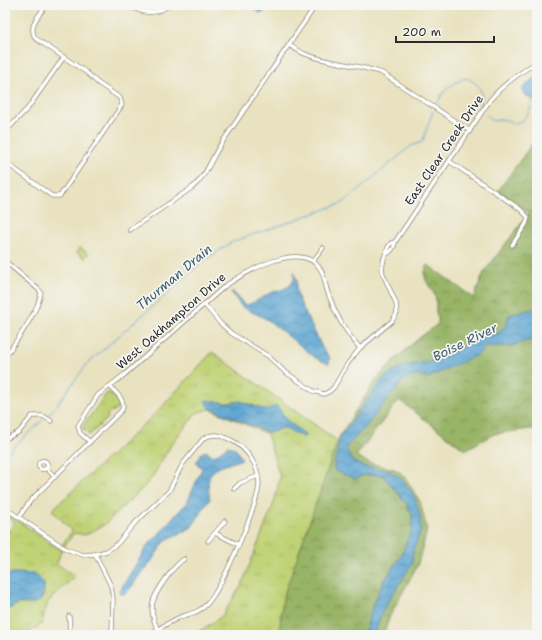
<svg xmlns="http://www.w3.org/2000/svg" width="542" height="640" font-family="'Shantell Sans',sans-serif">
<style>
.grass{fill:url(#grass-tufts);stroke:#767e50}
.forest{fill:url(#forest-crowns);stroke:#627048}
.park{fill:#c0d275;stroke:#767e50}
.water{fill:url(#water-waves);stroke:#42677e}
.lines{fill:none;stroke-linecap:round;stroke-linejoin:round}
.stream{stroke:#58a3d0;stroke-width:1}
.minor-casing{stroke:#8a8676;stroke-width:5}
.minor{stroke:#fff;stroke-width:3.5}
.labels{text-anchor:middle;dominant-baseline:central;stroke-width:3.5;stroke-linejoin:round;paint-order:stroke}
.street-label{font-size:12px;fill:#2b2b2b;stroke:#f6f6f2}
.water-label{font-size:13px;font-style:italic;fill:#3d5b6d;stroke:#f6f6f2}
</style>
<defs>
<pattern id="grass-tufts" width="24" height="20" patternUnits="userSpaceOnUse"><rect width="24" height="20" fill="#c0d275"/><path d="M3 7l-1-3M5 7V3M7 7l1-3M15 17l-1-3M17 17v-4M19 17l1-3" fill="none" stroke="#a5b465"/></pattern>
<pattern id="forest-crowns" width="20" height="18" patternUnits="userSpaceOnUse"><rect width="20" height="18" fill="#98b466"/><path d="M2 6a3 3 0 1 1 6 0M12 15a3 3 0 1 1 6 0" fill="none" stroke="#7c9354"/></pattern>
<pattern id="water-waves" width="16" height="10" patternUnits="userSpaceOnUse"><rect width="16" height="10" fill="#58a3d0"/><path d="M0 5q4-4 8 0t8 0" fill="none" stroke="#4985a9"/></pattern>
</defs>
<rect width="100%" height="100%" fill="#f6f6f2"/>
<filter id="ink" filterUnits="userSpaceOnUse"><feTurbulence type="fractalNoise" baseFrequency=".025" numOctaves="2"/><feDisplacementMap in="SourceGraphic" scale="8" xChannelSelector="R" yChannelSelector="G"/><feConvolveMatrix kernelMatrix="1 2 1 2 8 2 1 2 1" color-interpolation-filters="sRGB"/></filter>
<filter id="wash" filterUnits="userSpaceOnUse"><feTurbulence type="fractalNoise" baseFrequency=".012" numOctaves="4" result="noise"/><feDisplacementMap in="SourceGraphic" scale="16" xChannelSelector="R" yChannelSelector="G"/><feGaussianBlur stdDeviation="0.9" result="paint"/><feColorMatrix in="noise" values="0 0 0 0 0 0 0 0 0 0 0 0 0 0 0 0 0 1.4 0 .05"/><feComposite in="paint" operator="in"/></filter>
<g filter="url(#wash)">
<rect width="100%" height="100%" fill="#e9e2c0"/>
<!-- grass -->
<g class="grass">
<polygon points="212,352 339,442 283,598 279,635 191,635 205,628 222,616 242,584 274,503 280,477 267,434 210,409 196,413 171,445 153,476 145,486 104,525 85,535 74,533 61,551 57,564 75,576 48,602 44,613 42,624 25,635 5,635 5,536 15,523 5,516 5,512 59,549 72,531 52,510 160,409"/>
<polygon points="107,393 110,393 119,403 119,406 115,411 111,411 107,415 108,418 89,435 83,429 83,426"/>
</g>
<!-- forest -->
<g class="forest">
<path d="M537 137V308L505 327 498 333 486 335 435 361 415 364 398 369 384 378 340 437 355 479 364 475H383L406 503 412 514V529L401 556 384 581 373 604 364 635H279L283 598 339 437 374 382 391 363 419 338 438 324C439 319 437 317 436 312 435 306 437 302 435 296 431 286 419 278 428 265L474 298 484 272 529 213 498 191Z"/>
<polygon points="537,338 537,428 494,434 465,450 399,400 356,456 369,463 394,469 400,472 404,476 420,501 427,530 418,564 390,616 383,635 374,635 380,617 388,601 412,564 413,550 421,531 388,470 364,467 352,461 346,449 349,444 363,430 404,379 418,375 483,347 511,346"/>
</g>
<!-- park -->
<polygon class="park" points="79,247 89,254 85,258 76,252"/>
<!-- water -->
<g class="water">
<polygon points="251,5 264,5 264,12 260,13 251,7"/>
<path d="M537 75V100C531 100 526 96 522 91L523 88Z"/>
<path d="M294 272 297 281 296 288 299 300 322 347 330 358 329 364 317 359 268 320 242 307 231 292H233L245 305C253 304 261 298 268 294 275 290 285 291 291 284 295 280 294 276 294 272Z"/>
<polygon points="536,308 537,308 537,338 511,346 484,347 479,354 428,378 418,375 404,379 363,430 349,444 346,449 352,461 364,467 388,470 400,477 414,495 420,515 421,531 413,550 412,564 388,601 380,617 374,635 364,635 373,604 384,581 401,556 412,529 412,514 406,503 383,475 364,475 355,479 335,471 334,466 340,437 384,378 398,369 415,364 435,361 486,335 498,333 505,327 509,315"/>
<path d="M206 400 227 403 241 401 265 410 277 406C282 411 283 416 287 420 292 426 302 430 305 436L303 437 283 428 269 433 210 408 205 402Z"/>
<path d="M228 446 235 448 242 459C215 470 204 466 210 499L191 528 166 540 146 569 141 573 131 588 126 593 120 595V590L147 546 159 534 172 518 187 503 202 468 196 463 201 453 206 451 214 456Z"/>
<path d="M16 573 35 574 44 583C45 605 38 603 20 604 15 605 10 609 5 611V574Z"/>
</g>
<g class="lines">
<!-- stream -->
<g class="stream">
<path d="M438 103C443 89 452 83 466 78 482 85 484 92 480 109"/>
<path d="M486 115 493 121C497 120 503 119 507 120 510 121 512 123 516 123 526 122 531 108 533 100"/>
<polyline points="46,417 53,410 87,364 205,260 232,242 343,203 411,146 422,142 433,111"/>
<polyline points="5,455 44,419"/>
</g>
</g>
</g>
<g filter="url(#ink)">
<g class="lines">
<!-- minor casing -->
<g class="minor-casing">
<g id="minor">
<path d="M129 5C142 14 156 15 169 5"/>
<path d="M289 45C294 48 300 52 305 54 330 64 357 64 382 73L470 131"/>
<polyline points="5,132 28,108 64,57"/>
<polyline points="449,161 520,209 528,217 526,224 512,245"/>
<path d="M5 162 52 196H60L122 105 120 98 98 83 86 72 35 38C28 25 39 15 47 5"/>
<path d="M130 230 193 187C207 175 211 159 221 144L316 5"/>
<path d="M395 242 490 100C502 85 521 72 537 62"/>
<path d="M5 261 38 289 41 292C39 311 16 341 5 357"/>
<polyline points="313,261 323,248"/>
<path d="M204 304 220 323 231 333 268 356 284 371 313 391 324 394 330 391 334 387 348 363 360 348 392 321 397 313 396 303 383 274 382 269 384 258 388 247 391 243 395 242C395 248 391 251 387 254"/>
<polyline points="5,439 19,432 32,416 43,416 51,421"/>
<path d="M90 442 80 433 78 426 98 395 124 375 225 286C246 272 302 238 321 270 325 277 325 285 328 293 335 314 345 332 360 348"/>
<circle cx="43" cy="465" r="4.5"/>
<polyline points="46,468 55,477"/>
<polyline points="234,489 240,483 258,476"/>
<polyline points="5,508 66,549 83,555 95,554 111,586 113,599 112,635"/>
<path d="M19 517 31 500 122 410C126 400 116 393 110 386"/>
<polyline points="215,533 239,545"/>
<polyline points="208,541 225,521"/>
<path d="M95 554 107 551 117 544 134 524 169 491 182 465 203 439C212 432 221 435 231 440 247 448 259 466 259 484 258 505 222 588 207 604 199 613 188 614 178 618 168 623 158 629 149 635"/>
<polyline points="69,616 70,635"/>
<path d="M158 630C147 608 152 598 165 580 171 572 175 565 184 559"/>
</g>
</g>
<!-- minor -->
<use href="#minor" class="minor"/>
</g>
</g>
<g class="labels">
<!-- street labels -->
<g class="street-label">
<text transform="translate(444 150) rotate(-56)">East Clear Creek Drive</text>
<text transform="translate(171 321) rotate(-41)">West Oakhampton Drive</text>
</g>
<!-- water labels -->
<g class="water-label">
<text transform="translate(174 277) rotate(-40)">Thurman Drain</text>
<text transform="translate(465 342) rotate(-26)">Boise River</text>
</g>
</g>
<!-- margin -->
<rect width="542" height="640" fill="none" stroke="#f6f6f2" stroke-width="20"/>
<!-- scale -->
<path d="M396 36v6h98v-6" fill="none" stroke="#2b2b2b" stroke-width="2"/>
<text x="402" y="36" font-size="12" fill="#2b2b2b" stroke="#f6f6f2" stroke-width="3" paint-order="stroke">200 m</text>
</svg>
